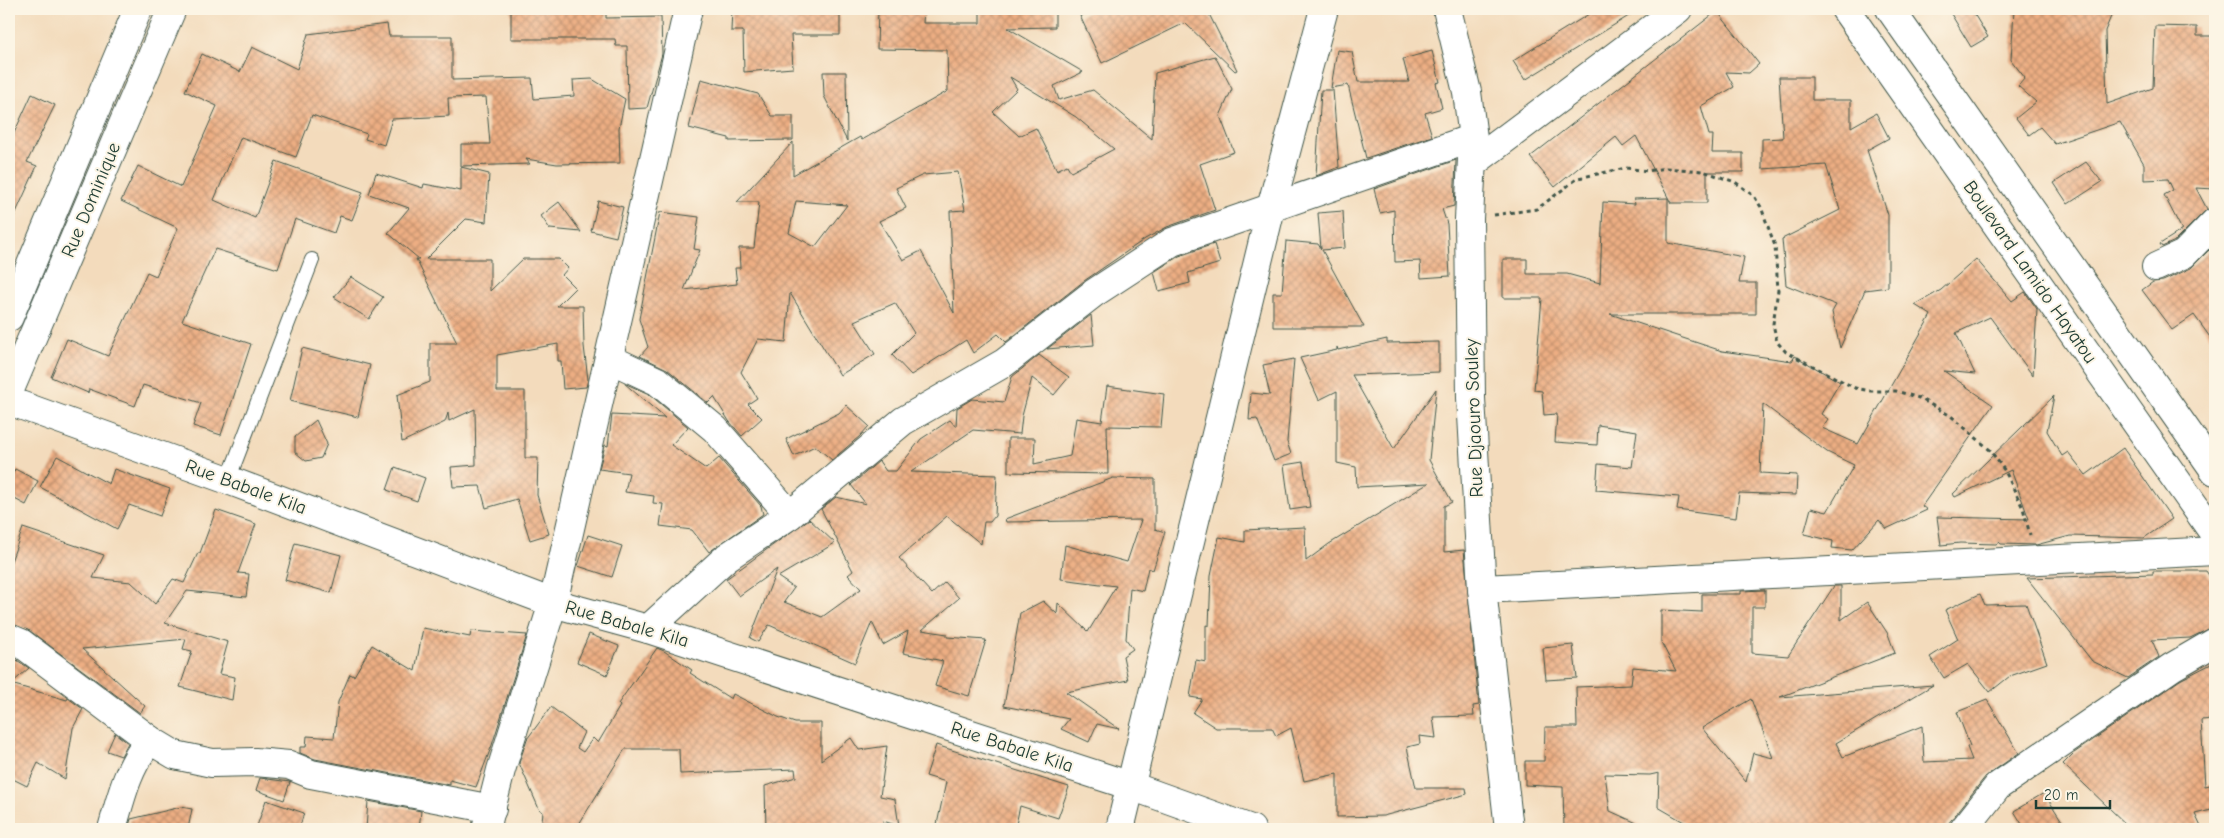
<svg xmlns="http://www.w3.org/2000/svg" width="2224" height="838" font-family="'Comic Neue',sans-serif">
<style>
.building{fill:url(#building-cross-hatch);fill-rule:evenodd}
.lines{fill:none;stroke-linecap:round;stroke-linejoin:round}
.service-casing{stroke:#3f5548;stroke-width:16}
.minor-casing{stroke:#3f5548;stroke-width:30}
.secondary-casing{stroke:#3f5548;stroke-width:30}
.path{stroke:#3f5548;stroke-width:3;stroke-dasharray:4 4;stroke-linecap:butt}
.service{stroke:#fff;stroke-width:14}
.minor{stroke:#fff;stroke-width:28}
.secondary{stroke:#fff;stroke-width:28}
.labels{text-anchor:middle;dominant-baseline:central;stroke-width:4;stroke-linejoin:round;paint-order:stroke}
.street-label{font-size:19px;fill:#1f3d34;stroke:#fcf5e5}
</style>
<defs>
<pattern id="building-cross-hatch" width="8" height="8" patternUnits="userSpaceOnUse" patternTransform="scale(1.25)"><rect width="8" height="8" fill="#edae83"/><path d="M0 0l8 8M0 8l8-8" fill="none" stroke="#bf8f6c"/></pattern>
</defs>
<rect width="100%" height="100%" fill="#fcf5e5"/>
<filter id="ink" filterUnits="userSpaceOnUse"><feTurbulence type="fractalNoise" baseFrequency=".02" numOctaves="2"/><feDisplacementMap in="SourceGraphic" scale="10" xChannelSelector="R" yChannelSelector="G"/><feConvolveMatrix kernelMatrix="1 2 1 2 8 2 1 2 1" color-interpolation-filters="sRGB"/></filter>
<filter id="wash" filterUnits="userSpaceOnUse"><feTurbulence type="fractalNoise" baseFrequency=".0096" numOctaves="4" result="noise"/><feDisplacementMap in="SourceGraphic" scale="20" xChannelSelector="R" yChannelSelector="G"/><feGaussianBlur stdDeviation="1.12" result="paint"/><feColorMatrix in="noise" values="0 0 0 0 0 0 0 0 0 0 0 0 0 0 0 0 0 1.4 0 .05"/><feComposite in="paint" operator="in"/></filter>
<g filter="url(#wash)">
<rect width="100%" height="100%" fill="#f3dbbc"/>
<g id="blocks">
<!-- building -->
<g class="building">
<polygon points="511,9 606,9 606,18 661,17 662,54 647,108 628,109 627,46 616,46 615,39 511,39"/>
<polygon points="732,9 840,9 840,35 791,35 793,68 744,72 743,31 731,31"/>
<path d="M878 9H924L923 23H980V9H1055V27L1008 28 1083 72 1054 86 1059 100 1093 90 1152 139 1155 73 1215 56 1232 89 1220 116 1234 152 1200 164 1215 210 1167 227 1145 239 1084 281 1006 342 998 334 973 353 966 340 911 375 892 355 914 333 895 303 854 321 875 354 840 375 790 293 786 342 758 339 741 372 757 398 748 404 762 418 742 436 729 421 714 397 708 403 667 369 640 356 648 347 639 319 660 212 699 217 694 249 700 250 684 290 737 284 735 268H740L739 248H754L759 202H737L793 142V175L860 137 862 140 948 91 947 50 877 49ZM1010 77 1076 117 1114 149 1071 172 1067 165 1057 170 1036 128 1019 136 993 112 1017 89ZM958 172 965 210 950 211 954 313 921 251 903 260 879 221 906 208 896 188 923 175ZM796 201 847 205 815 247 789 233Z"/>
<polygon points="1096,9 1215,9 1208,12 1237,70 1235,71 1185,23 1102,63 1080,16"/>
<polygon points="1597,9 1640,9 1525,80 1513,61"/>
<polygon points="1948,9 1971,9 1988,37 1971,47"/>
<polygon points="2014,9 2114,9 2105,31 2107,104 2153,88 2155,26 2197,27 2197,36 2215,36 2215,189 2196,188 2207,209 2175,241 2162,247 2160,244 2182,230 2164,195 2173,190 2168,179 2144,180 2144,164 2120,122 2055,144 2040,127 2029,135 2016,118 2036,102 2018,86 2025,78 2011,60"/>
<polygon points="1717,11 1759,64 1749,73 1726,72 1734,87 1701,106 1709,135 1713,135 1712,153 1743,153 1743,172 1707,172 1707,203 1671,203 1636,136 1623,146 1616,137 1555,187 1530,157"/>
<polygon points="387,24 389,36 452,36 452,80 532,78 534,99 574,96 573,80 592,79 625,99 619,128 620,163 557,164 526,159 530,164 461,166 461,144 490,144 486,97 448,98 449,116 392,119 384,145 365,139 367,134 312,115 296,157 241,137 214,200 255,218 276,161 363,192 352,220 340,216 334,233 295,219 278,269 215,249 182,321 251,344 221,435 193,426 201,403 143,385 135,406 89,389 88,393 51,377 67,339 108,356 147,272 156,276 178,228 121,201 138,166 181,187 217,106 185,91 202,54 240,72 252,47 297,69 308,34"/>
<polygon points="1337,50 1352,52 1358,82 1409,82 1403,59 1432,51 1440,82 1436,83 1442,108 1425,113 1432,136 1366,158 1348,85 1331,88"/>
<polygon points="823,72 846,72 847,141 824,96"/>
<polygon points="1779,77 1812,77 1812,100 1851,100 1851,127 1876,113 1889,138 1867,150 1888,215 1888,287 1865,290 1840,348 1832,312 1836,305 1786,285 1782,239 1840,210 1826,165 1762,169 1762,139 1783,138"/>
<polygon points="701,79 758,94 772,116 793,116 793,140 729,141 729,138 689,128"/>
<polygon points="1321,90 1333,90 1339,167 1316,176"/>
<polygon points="32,94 55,105 27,162 37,166 9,228 9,144"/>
<polygon points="1456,160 1454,206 1442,209 1447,224 1450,276 1421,278 1420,261 1395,262 1394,210 1380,213 1374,189"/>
<polygon points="2086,162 2102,182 2068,204 2054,183"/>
<polygon points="461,167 489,174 486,222 466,219 426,259 490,259 490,291 523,259 559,259 568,268 562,275 575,288 557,306 583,306 584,346 588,380 586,387 563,389 561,361 558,361 558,344 497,355 497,391 525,391 525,458 538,458 537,495 549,534 530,540 517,499 486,508 480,486 453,487 451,467 476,465 475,409 449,421 448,413 445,422 402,442 397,395 430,382 430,343 457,343 416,259 419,259 388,233 409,208 369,194 376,173 423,188 424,184 461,191"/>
<polygon points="1668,198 1668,243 1744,257 1739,283 1756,283 1756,314 1610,314 1722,351 1792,361 1795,356 1840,382 1821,414 1828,419 1822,428 1858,444 1931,315 1915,305 1941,290 1976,259 2012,301 2025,292 2037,309 2033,376 1990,317 1956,333 1975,374 1944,371 1993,405 1922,506 1927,510 1886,529 1879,520 1852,550 1832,548 1833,541 1804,534 1811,508 1827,512 1854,465 1827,452 1763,404 1760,473 1797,475 1796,495 1739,493 1736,518 1677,510 1679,497 1596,490 1598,464 1632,467 1637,431 1598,425 1597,445 1555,442 1557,414 1544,415 1542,391 1534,390 1542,298 1503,298 1503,259 1527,259 1527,274 1567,274 1600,283 1603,202 1635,204 1634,199"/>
<polygon points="598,201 623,207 616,237 591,231"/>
<polygon points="559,202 581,232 550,229 541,216"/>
<polygon points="1343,211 1345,248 1322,250 1364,327 1273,327 1273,293 1282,293 1286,241 1318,244 1321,249 1318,213"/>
<polygon points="1214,244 1220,263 1188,273 1190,283 1159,291 1154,272 1179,256"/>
<polygon points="2213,246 2215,249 2215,344 2194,315 2172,330 2142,290 2153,282 2163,281 2191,268"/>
<polygon points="351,277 383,297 369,319 334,297"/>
<polygon points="1091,315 1094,345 1047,349"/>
<polygon points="1387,339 1387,343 1439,342 1439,372 1352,375 1394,449 1436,389 1429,460 1452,502 1444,506 1444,552 1464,550 1479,705 1473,706 1474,716 1433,717 1436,738 1419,736 1420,744 1407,747 1416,788 1466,788 1467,794 1383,816 1337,817 1337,774 1304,781 1291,728 1276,736 1272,728 1216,728 1193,713 1202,699 1190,697 1196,660 1206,662 1206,625 1209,626 1211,576 1219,537 1245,542 1245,530 1305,527 1306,561 1329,544 1429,483 1357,487 1356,467 1337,463 1337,391 1319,400 1300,358 1337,350 1337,347 1338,350"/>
<polygon points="302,348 370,365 358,417 290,401"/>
<polygon points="1039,355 1069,377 1054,395 1032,378 1022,416 1020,434 973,430 911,472 997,475 995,516 990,522 984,522 981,544 947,516 899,558 932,594 945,582 959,598 922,630 947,634 947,637 986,640 969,696 935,686 943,661 903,653 908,631 883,645 872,622 855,663 769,625 758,642 750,638 777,569 739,596 726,579 809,519 835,543 778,577 794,588 784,602 822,617 861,589 848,575 853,571 821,509 836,497 866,504 851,485 879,461 886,471 896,471 921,439 950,420 956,427 957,408 972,399 1004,402 1012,377"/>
<polygon points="1294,359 1287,442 1291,454 1274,461 1257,419 1249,420 1251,393 1270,395 1263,365"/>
<polygon points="624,383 649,394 688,427 671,445 706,469 719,458 761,506 763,514 709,552 692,530 660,526 663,504 653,503 654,496 625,492 629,473 599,469 605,445 608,446 612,415 665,418"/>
<polygon points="1107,386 1164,394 1161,427 1107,426 1108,474 1008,472 1008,438 1035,438 1034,464 1070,456 1076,418 1102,422"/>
<polygon points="2054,396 2047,431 2062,456 2068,452 2086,475 2123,448 2172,519 2144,538 2070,536 2036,545 2001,544 1999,542 1996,544 1960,543 1941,545 1937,517 2029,519 2011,470 1955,497 1953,494"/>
<polygon points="846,405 869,426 860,436 832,460 815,446 794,456 786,439 839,413"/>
<polygon points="316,420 327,444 321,458 306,461 295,452 295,437"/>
<polygon points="57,456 109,484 114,469 170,489 160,516 129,505 117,529 40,487"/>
<polygon points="1303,462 1310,507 1290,510 1284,465"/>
<polygon points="395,467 425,478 417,501 387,490"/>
<polygon points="15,469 38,481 26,505 9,496 9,482"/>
<polygon points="1113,478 1155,479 1155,529 1165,532 1153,570 1148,568 1143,591 1130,588 1126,639 1133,649 1123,656 1128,680 1066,692 1119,729 1097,724 1089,742 1061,729 1069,719 1004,706 1020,613 1043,601 1057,614 1058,603 1088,632 1116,586 1061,579 1065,545 1127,562 1141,520 1006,522 1005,519"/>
<polygon points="216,510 256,524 238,573 249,574 246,597 187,591 165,623 228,642 219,674 235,677 232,700 180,687 192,651 183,649 186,639 82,649 145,706 140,713 30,631 9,623 9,567 23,528 104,555 93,578 131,582 155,604 173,579 184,583 198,553 200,553"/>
<polygon points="588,535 622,546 612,577 578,566"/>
<polygon points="295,543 341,555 331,593 285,580"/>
<polygon points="2153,571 2206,571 2215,584 2215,626 2190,638 2152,640 2159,657 2128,678 2092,661 2027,578 2153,574"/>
<path d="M1834 586H1841V620L1867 602 1888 634 1895 653 1780 697 1933 685 1836 743 1843 757 1922 726 1924 762 1972 760 1967 747 1970 746 1957 712 1987 700 2019 753 1986 776 1944 829H1790L1758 824 1753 829H1696L1658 807 1659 773 1650 775 1605 774 1610 811 1650 829H1564L1563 787 1525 785V761H1544L1545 727H1577L1576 687 1631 685 1633 667 1676 671 1661 642V610L1702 612V594H1741V591L1765 590V607H1752V653L1788 656ZM1751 699 1773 758 1753 753 1746 782 1702 728Z"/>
<polygon points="1980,594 1985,605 2026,604 2047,663 2010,676 1990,692 1968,664 1944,678 1930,657 1958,639 1945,610"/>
<polygon points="423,628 470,637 471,631 527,635 492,745 476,787 450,780 450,785 315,759 300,753 300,747 306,747 307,736 334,738 338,702 350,674 354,676 372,645 415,671"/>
<polygon points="589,634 619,646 607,675 577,662"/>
<polygon points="1573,645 1577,678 1546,680 1543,648"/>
<polygon points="657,648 664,651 692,670 690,673 731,699 733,694 778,717 795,723 821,723 821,760 851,738 859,750 887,746 880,796 895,799 899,826 883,821 884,829 766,829 765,786 796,777 795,769 680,774 679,749 625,749 576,829 541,829 543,812 539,809 519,763 527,739 551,707 584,732 577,748 583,752 593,738 598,743 620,706 618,704"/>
<polygon points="9,655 29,668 11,684 67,700 68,698 83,709 73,728 65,779 38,763 27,786 9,777"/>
<polygon points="2215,662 2215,719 2201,720 2205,786 2215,784 2215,809 2195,814 2202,829 2131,829 2063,764 2074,753 2180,680"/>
<polygon points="115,733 128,743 121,756 107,751"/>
<polygon points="936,745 1069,787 1058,818 1020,806 1015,829 936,829 946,782 926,776"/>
<polygon points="260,778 290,782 284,800 256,790"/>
<polygon points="2044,793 2067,829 2025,829 2014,811"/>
<polygon points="266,800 304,813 299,829 256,829"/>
<polygon points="368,801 421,811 419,829 366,829"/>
<polygon points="181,807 192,809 188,829 128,829 131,819"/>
</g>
</g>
</g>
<g filter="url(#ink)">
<use href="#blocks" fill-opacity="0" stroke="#3f5548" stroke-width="1"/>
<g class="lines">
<!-- service casing -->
<g class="service-casing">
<polyline id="service" points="228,480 312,260"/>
</g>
<!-- minor casing -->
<g class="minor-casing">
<g id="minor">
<polyline points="1447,9 1467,92 1473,138 1469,219 1471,398 1482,589 1509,829"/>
<polyline points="1473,163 1678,9"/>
<polyline points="2156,267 2184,254 2215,222"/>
<polyline points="610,359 657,381 715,429 790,515"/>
<polyline points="9,401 228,480 553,603 648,629 1131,786 1251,829"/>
<polyline points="1482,589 2215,551"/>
<polyline points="648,629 727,557 790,515 903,421 1004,363 1094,293 1172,242 1473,138"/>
<polyline points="9,638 21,643 150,740 175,755 212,763 255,762 289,765 311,774 492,809"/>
<path d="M112 829C121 797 128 766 150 740"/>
<polyline points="486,829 501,770 553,603 688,9"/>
<polyline points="1120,829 1271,208 1324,9"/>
<polyline points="1964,829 1998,786 2172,667 2215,642"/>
</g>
</g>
<!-- secondary casing -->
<g class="secondary-casing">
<g id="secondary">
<polyline points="1845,9 2215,535"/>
<polyline points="1890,9 2215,471"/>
<polyline points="9,317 138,9"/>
<polyline points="9,392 172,9"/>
</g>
</g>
<!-- path -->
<polyline class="path" points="1494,215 1537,209 1578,178 1626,168 1647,171 1666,168 1703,171 1735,182 1754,196 1761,207 1775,246 1778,290 1773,324 1777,342 1786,352 1855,388 1871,391 1896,391 1919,398 1951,416 1990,450 2005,471 2023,508 2030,535"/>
<!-- service -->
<use href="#service" class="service"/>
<!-- minor -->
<use href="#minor" class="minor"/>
<!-- secondary -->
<use href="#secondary" class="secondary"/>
</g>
</g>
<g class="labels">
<!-- street labels -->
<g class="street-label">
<text transform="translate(91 200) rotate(-67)">Rue Dominique</text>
<text transform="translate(2030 272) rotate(55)">Boulevard Lamido Hayatou</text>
<text transform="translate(1474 418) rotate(-92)">Rue Djaouro Souley</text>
<text transform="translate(246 487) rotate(20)">Rue Babale Kila</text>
<text transform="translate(627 624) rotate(16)">Rue Babale Kila</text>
<text transform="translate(1012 747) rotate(18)">Rue Babale Kila</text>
</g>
</g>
<!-- margin -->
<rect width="2224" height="838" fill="none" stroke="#fcf5e5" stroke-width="30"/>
<!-- scale -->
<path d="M2036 800v8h74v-8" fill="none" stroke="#1f3d34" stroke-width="2.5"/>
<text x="2044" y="800" font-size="15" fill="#1f3d34" stroke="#fcf5e5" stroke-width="4" paint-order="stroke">20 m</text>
</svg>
